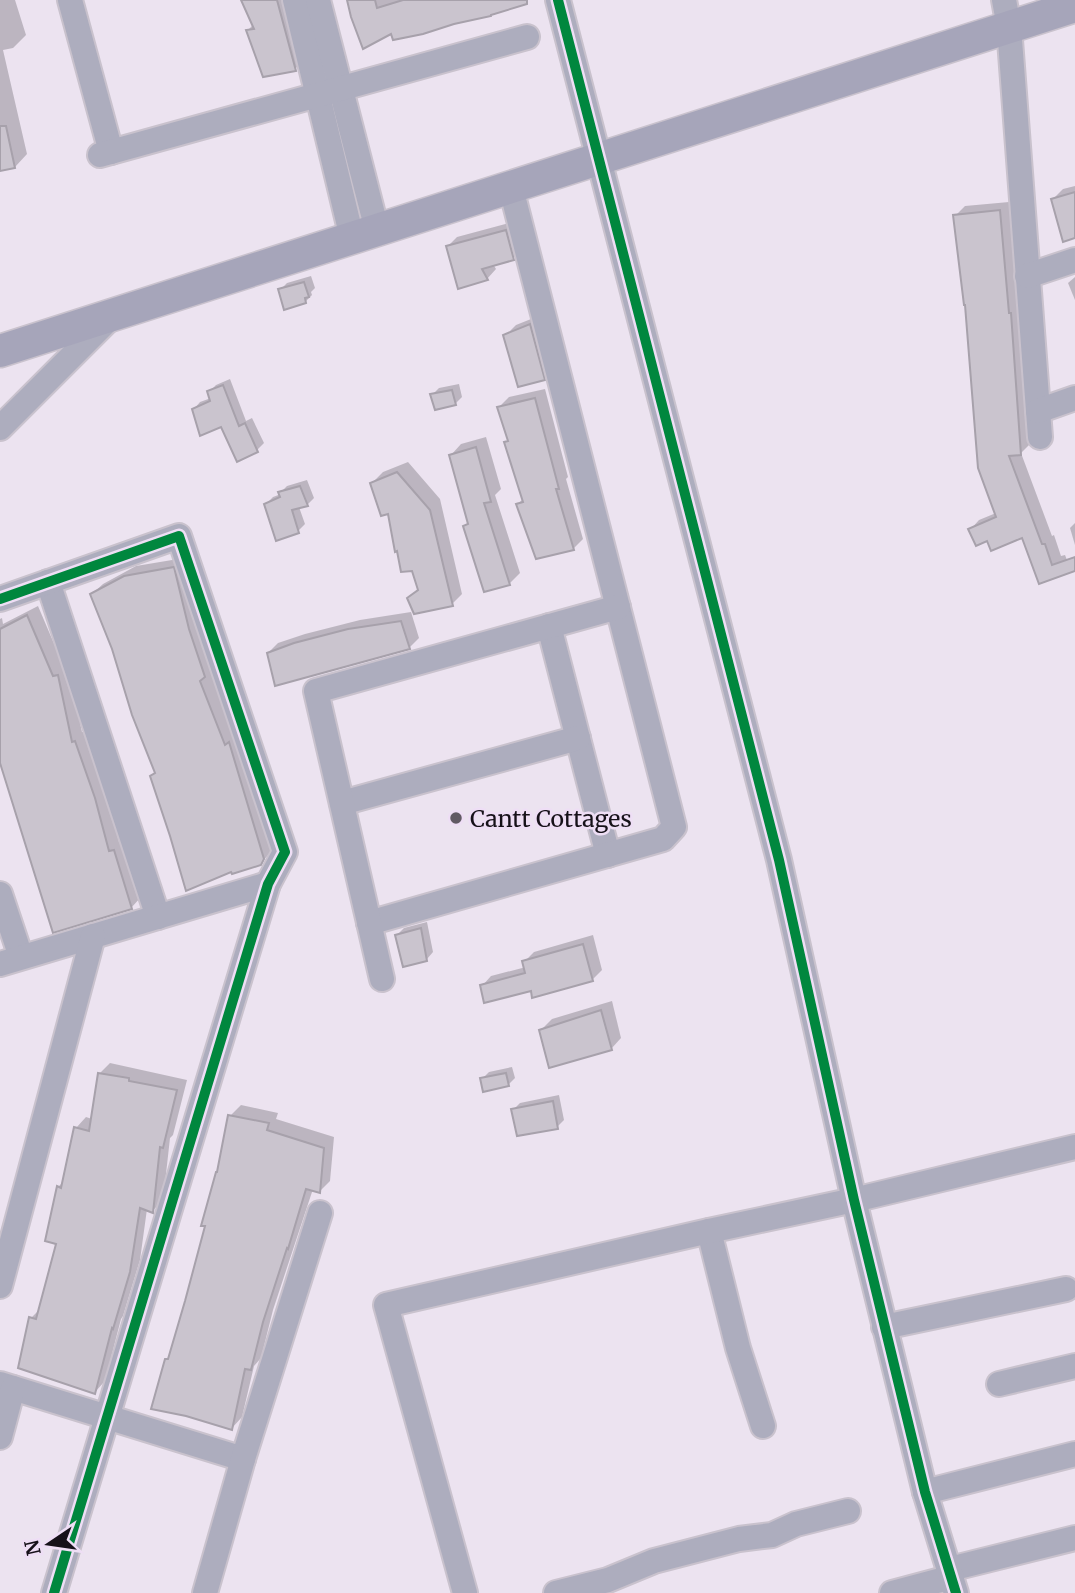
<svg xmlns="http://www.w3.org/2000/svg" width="1075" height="1593" font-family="Merriweather,serif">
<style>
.shadow{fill:#0003}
.building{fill:#cac4ce;stroke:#a7a1ab;stroke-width:2}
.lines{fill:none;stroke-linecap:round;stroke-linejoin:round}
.minor-casing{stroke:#c9c2cd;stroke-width:28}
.major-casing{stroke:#c9c2cd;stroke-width:35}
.minor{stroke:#adadbe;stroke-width:24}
.major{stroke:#a6a5ba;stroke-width:32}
.cycleway-casing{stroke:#eedef5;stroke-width:15}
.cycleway{stroke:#00873e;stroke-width:10}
.poi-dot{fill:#615a64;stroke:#eedef5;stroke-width:2.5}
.labels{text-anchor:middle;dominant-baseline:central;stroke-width:5;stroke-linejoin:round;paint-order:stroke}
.poi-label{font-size:23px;fill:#161119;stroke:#eedef5;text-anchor:start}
</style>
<rect width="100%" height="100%" fill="#ece3f0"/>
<!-- shadow -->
<g class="shadow">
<polygon points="0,0 15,0 26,35 13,48 3,50 27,154 15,167 0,169"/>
<polygon points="243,0 291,0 305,59 295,69 248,30 254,24"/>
<polygon points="348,0 527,0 525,3 392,31"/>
<polygon points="1075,186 1075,237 1052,200 1063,189"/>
<polygon points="1009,202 1018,304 1020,304 1030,444 1021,453 1052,536 1054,535 1061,556 1065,555 1069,565 1040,582 1023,536 988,539 970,530 979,520 996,513 955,216 965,206"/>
<polygon points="516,221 523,249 513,258 493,264 496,269 487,279 448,246 457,237"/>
<polygon points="311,276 315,288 311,292 312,295 305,302 280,290 287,283"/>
<polygon points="1075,277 1075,300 1068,283"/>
<polygon points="541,315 554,368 544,378 505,336 516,325"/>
<polygon points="230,379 246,421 252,418 264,443 257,450 222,425 194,409 200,402 211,398 209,392 216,385"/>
<polygon points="459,384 462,397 455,404 432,395 439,388"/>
<polygon points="545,389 568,477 566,479 583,539 574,548 537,557 518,504 523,499 506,443 509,439 499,407 509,397"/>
<polygon points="486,437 501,489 495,495 520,573 509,584 465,527 470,522 451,455 461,444"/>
<polygon points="408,462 440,499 462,594 452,604 409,598 419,588 389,512 372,483 383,472"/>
<polygon points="307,480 314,498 307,505 299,507 305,524 298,531 266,504 273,497 281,494 280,493 287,486"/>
<polygon points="1075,523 1075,545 1070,528"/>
<polygon points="184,558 215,665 210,670 236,735 274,847 271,852 260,864 156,772 92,594 103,584 136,566"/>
<polygon points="38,606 64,667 68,665 82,732 85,732 105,788 119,842 124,841 141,897 131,908 0,750 0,619 2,618 3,624"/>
<polygon points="411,612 419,638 409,648 268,653 278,643 305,634 360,620"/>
<polygon points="427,922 433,952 427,959 397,935 404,928"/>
<polygon points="593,935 602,970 592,980 532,989 482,986 491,976 526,967 524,962 534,952"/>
<polygon points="612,1001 621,1038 611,1049 541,1030 552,1019"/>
<polygon points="110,1063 187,1080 173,1135 170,1138 163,1201 152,1211 147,1209 140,1260 123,1316 121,1319 105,1381 95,1392 31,1318 41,1308 58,1243 58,1187 64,1181 76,1128 86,1117 92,1119 99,1074"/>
<polygon points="512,1067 515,1078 508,1085 482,1079 489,1072"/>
<polygon points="559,1095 564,1120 557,1127 513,1110 520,1103"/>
<polygon points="241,1105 278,1113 276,1119 334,1137 330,1181 320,1191 313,1189 273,1310 261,1358 254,1366 242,1417 232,1428 167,1360 170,1356 207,1225 230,1116"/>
</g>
<!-- building -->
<g class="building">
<polygon points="241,0 277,0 296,71 263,77 246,30 254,29"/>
<polygon points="347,0 375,0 377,8 403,0 527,0 527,4 491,15 491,16 454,24 423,34 393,40 391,34 363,49 351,17"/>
<polygon points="0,126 6,126 15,168 0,171"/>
<polygon points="1075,192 1075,238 1063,242 1051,199"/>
<polygon points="1000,210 1009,313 1011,313 1021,455 1009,456 1042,544 1045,544 1052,565 1075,557 1075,571 1039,584 1022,538 991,551 987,541 976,546 968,529 996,517 978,468 965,305 964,305 953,215"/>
<polygon points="506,230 514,260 482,269 488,280 458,289 446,246"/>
<polygon points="304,282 309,297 305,298 306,303 284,310 278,289"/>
<polygon points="530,324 545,380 518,387 503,335"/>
<polygon points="223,385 239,426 245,423 258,452 237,462 221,427 200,436 192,409 210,401 207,391"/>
<polygon points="452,390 456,405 435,410 430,394"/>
<polygon points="535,398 559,489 556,489 574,550 536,559 516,504 523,502 504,442 508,441 497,407"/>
<polygon points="476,447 491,502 484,503 510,585 484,592 463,526 468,524 449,455"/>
<polygon points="397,472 430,510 453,606 414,614 407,598 418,590 412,571 401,572 397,551 395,552 388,514 381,516 370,483"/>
<polygon points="300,486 308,506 292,510 299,533 276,541 264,504 280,497 278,492"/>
<polygon points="174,567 189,629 205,677 200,681 225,745 229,742 264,859 261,865 232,874 231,872 186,891 170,836 150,776 155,773 132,715 112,649 90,594 124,576"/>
<polygon points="27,615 53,676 58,675 72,742 75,741 95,798 109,851 114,850 132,909 53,933 0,763 0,629"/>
<polygon points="401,621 410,649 275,686 267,653 294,643 348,629"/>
<polygon points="421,928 427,961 403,967 395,935"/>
<polygon points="583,944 593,981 532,998 531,991 484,1003 480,985 525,973 522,961"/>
<polygon points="601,1010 612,1050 549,1068 539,1030"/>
<polygon points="98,1073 129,1078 129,1081 177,1090 163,1148 160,1147 153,1213 140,1208 130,1272 113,1329 112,1328 95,1394 18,1368 29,1317 36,1319 56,1244 45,1241 57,1186 61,1188 74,1127 89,1131"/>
<polygon points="506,1073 509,1086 483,1092 480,1078"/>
<polygon points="553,1101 558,1129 517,1136 511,1109"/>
<polygon points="228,1115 269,1123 267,1130 324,1148 320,1193 306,1189 288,1249 287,1248 263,1322 251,1370 245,1369 232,1430 186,1416 151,1409 165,1359 168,1359 185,1301 205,1226 201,1226 216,1172 217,1172"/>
</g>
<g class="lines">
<!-- minor casing -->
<g class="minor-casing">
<g id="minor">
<polyline points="70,0 111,152"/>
<polyline points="295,0 352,238"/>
<polyline points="318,0 377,230"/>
<polyline points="558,0 779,860 854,1200 925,1492 956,1593"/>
<polyline points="1004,0 1009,27 1040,437"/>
<polyline points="100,155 527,37"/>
<polyline points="1027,276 1075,260"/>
<polyline points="1038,411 1075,398"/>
<polyline points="0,428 111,317"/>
<polyline points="48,582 158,917"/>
<polyline points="0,599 179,536 285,852 268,884 54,1593"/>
<polyline points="549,626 608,855"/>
<polyline points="342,803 578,738"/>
<polyline points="0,894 21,957"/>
<polyline points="369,923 663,839 674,827 511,188"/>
<polyline points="0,964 268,884"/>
<polyline points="382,979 316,691 618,607"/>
<polyline points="709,1231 738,1348 763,1426"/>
<polyline points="0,1286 93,936"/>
<polyline points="884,1327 1066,1289"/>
<polyline points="0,1384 243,1459"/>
<polyline points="999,1384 1075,1366"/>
<polyline points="0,1437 13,1388"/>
<polyline points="925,1492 1075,1454"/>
<polyline points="950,1569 1075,1538"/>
<polyline points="205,1593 243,1459 320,1213"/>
<polyline points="465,1593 386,1305 709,1231 854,1200 1075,1147"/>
<polyline points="556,1593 608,1580 654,1561 739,1539 772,1535 796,1524 848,1511"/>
<polyline points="892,1593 952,1577"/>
</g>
</g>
<!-- major casing -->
<g class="major-casing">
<polyline id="major" points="0,351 1075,6"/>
</g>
<!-- minor -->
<use href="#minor" class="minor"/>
<!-- major -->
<use href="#major" class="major"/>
<!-- cycleway casing -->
<g class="cycleway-casing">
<g id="cycleway">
<polyline points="558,0 779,860 854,1200 925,1492 956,1593"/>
<polyline points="0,599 179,536 285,852 268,884 54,1593"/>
</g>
</g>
<!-- cycleway -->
<use href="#cycleway" class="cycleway"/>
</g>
<!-- markers -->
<circle class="poi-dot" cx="456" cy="818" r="7"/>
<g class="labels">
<!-- poi labels -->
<g class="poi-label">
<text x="470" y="818">Cantt Cottages</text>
</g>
</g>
<!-- north arrow -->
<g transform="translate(49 1544) rotate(257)" stroke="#eedef5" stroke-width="5" paint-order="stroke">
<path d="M0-5L12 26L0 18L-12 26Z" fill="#161119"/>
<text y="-10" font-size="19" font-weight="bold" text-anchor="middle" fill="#161119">N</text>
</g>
</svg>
